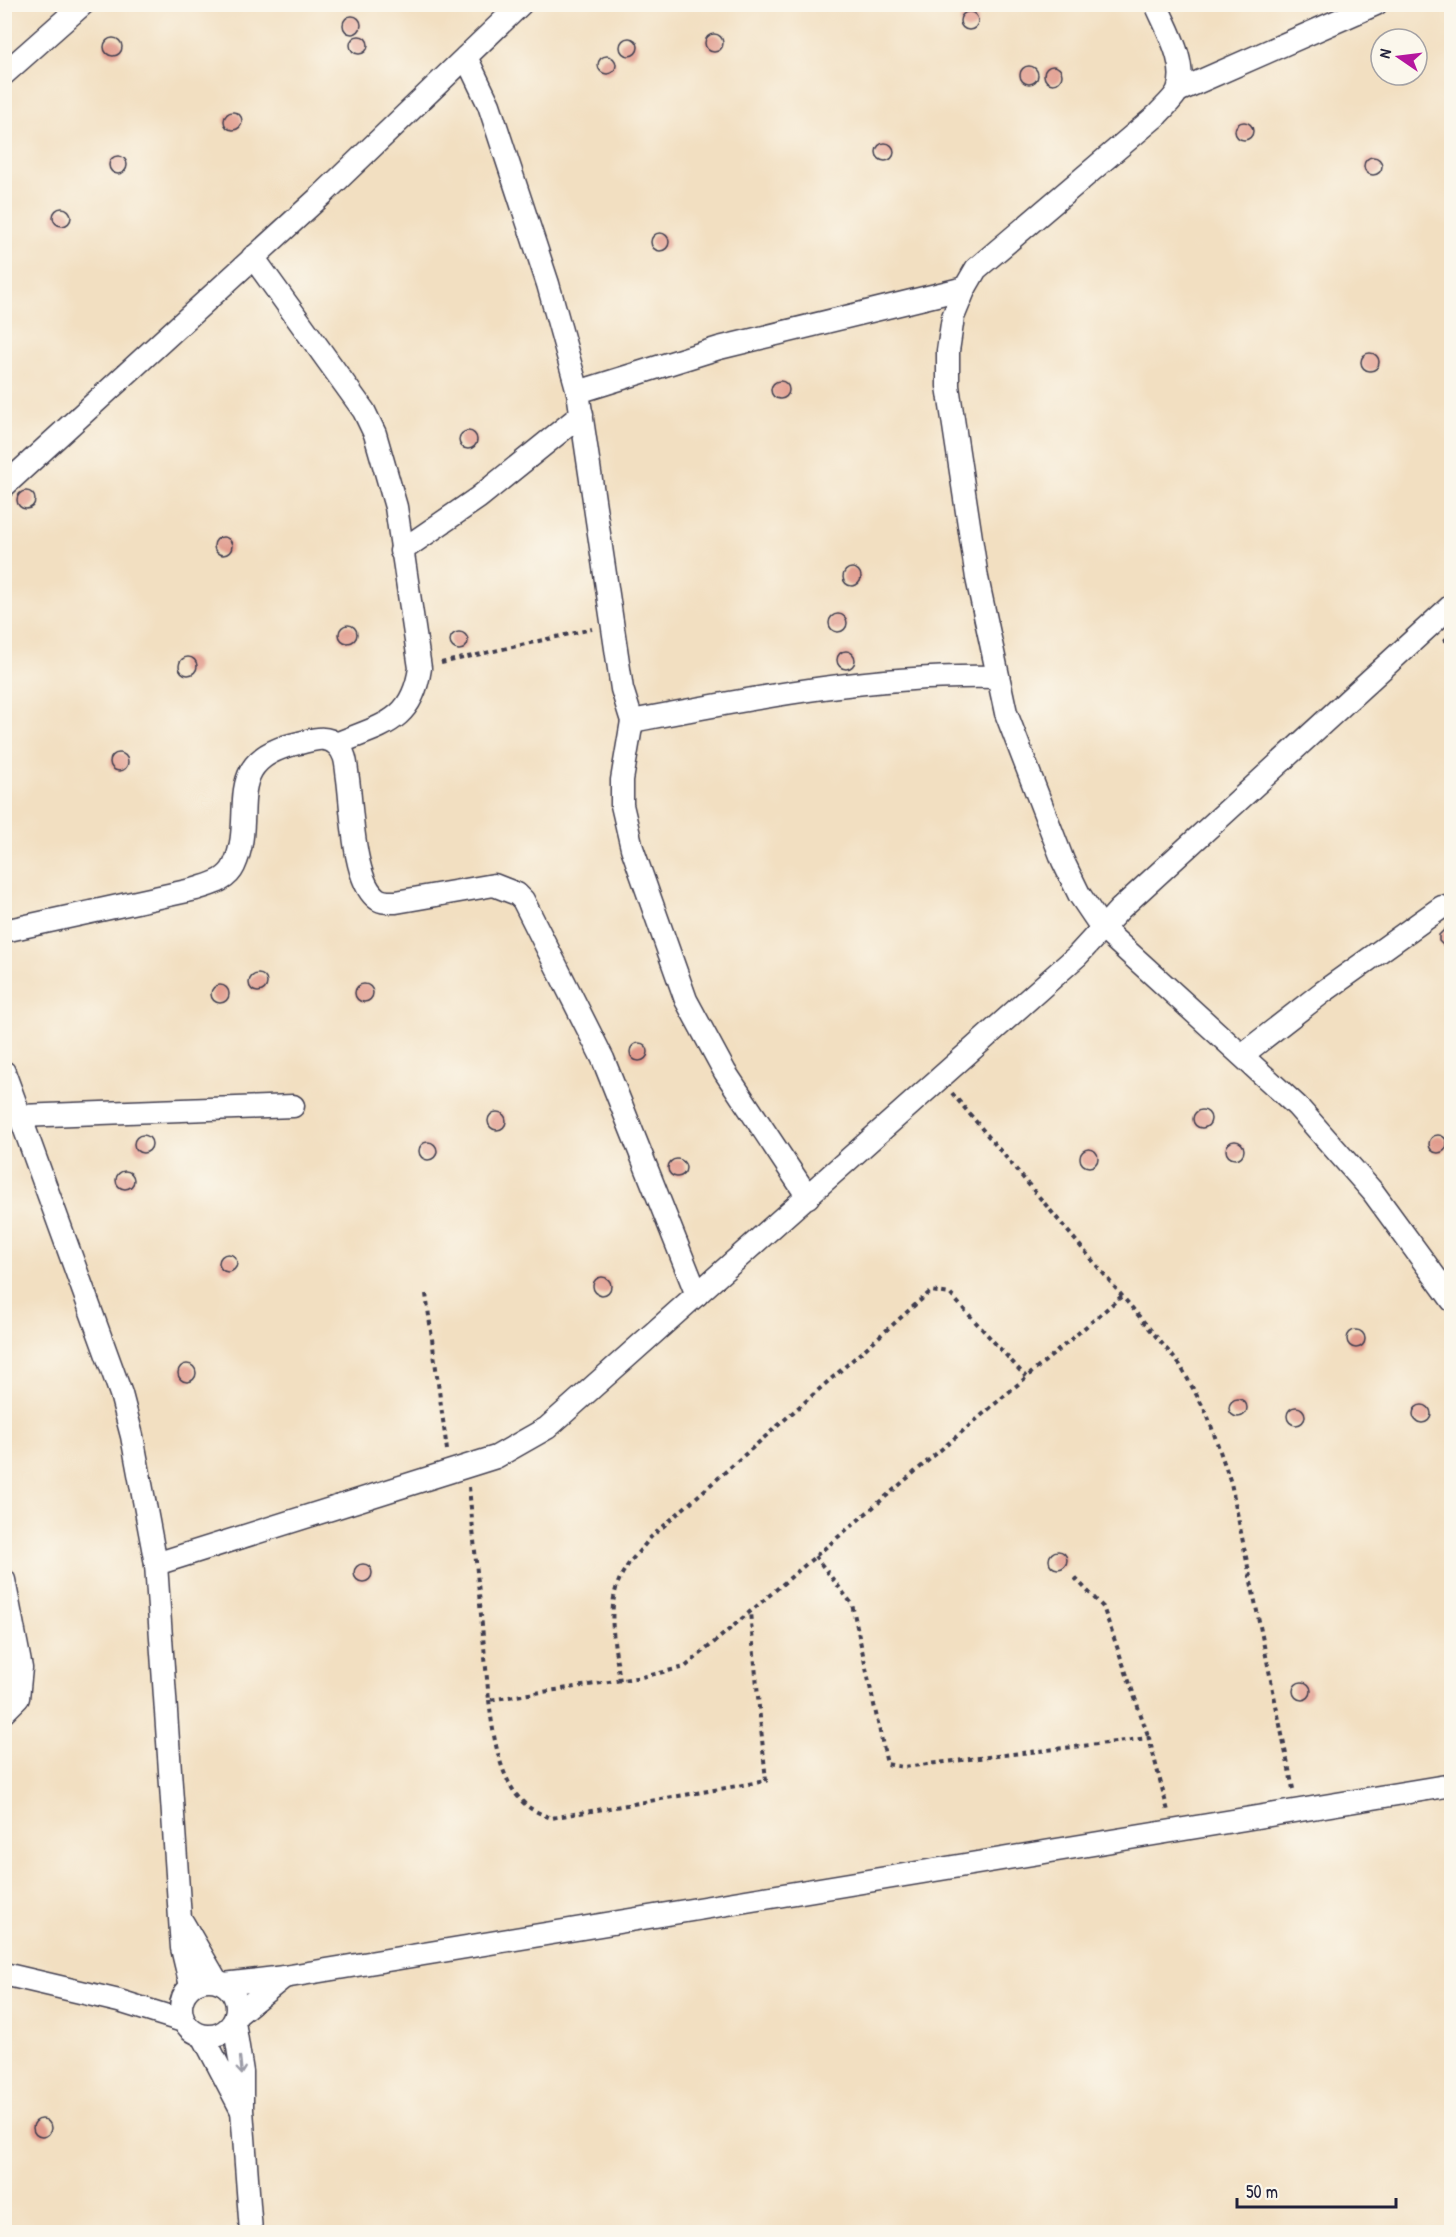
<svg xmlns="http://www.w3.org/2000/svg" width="1456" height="2237" font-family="'Patrick Hand',sans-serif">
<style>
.building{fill:#e29c8e}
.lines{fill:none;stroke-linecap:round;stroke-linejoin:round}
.minor-casing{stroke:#413e4f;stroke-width:25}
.path{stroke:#413e4f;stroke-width:4;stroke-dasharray:4.5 4.5;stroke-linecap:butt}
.minor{stroke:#fff;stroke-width:22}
.oneway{stroke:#9c9ca7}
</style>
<rect width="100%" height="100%" fill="#fbf7ec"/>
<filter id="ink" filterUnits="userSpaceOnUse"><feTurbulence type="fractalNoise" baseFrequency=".0167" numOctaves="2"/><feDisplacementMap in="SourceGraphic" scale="12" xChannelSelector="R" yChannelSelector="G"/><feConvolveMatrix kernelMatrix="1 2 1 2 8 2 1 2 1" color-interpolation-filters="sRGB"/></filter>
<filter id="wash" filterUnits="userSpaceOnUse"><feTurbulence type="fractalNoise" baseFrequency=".008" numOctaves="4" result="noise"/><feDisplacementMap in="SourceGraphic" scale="24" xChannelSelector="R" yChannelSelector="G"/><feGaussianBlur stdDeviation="1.35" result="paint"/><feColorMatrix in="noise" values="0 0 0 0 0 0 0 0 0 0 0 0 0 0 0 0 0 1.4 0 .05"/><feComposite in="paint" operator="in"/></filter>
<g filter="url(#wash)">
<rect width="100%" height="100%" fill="#f2dfc1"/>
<g id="blocks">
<!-- building -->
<g class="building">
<circle cx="969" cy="21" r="9"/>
<circle cx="352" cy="25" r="9"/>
<circle cx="714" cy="43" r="9"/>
<circle cx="359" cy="45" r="9"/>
<circle cx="113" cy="47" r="9"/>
<circle cx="629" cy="47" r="9"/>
<circle cx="607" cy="65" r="9"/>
<circle cx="1053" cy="75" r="9"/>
<circle cx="1029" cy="75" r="9"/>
<circle cx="233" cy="121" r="9"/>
<circle cx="1244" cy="131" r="9"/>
<circle cx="885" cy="152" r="9"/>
<circle cx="118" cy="165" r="9"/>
<circle cx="1373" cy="166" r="9"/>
<circle cx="62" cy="217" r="9"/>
<circle cx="660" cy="242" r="9"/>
<circle cx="1370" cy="362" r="9"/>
<circle cx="780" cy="390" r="9"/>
<circle cx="468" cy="440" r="9"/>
<circle cx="26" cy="500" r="9"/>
<circle cx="223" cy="546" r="9"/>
<circle cx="852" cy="577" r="9"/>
<circle cx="838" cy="623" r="9"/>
<circle cx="348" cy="634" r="9"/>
<circle cx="459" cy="641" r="9"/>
<circle cx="846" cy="660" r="9"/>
<circle cx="188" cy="666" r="9"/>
<circle cx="119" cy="762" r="9"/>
<polygon points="1445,929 1452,930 1452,946 1443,945 1439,941 1439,935"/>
<circle cx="258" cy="983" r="9"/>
<circle cx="364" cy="993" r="9"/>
<circle cx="220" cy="994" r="9"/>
<circle cx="639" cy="1052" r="9"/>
<circle cx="1202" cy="1119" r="9"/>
<circle cx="497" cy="1121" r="9"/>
<circle cx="1438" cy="1144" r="9"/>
<circle cx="143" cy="1144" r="9"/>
<circle cx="1235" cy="1150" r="9"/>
<circle cx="428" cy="1151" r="9"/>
<circle cx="1089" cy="1158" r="9"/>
<circle cx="677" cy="1168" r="9"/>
<circle cx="125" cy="1180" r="9"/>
<circle cx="228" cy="1263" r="9"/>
<circle cx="602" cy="1286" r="9"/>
<circle cx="1356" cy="1339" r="9"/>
<circle cx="187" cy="1373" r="9"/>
<circle cx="1238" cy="1408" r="9"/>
<circle cx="1422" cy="1414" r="9"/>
<circle cx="1296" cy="1416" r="9"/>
<circle cx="1058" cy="1560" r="9"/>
<circle cx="363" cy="1573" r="9"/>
<circle cx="1302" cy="1691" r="9"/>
<circle cx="42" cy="2128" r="9"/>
</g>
</g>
</g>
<g filter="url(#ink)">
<use href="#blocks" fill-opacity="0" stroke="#413e4f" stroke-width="1.5"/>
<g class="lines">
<!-- minor casing -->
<g class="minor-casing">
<g id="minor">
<path d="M1156 4C1166 28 1188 63 1178 90 1175 98 1163 108 1157 115L976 269 965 288 953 317 948 351V386L977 578 1006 713 1063 861 1079 894 1102 928 1297 1106 1373 1192 1452 1300"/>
<polyline points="466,57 489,105 548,284 578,392 622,689 632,721 622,780 622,805 632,848 686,1000 725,1072 808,1197"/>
<polyline points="4,74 83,4"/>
<polyline points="1178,91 1376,4"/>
<path d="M253 257 364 411 375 434 396 507 420 668C412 723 381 725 336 744"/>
<polyline points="578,392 719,348 965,288"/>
<polyline points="4,486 323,194 521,4"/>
<polyline points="401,551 478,498 582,414"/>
<path d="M632 721C753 698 874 674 998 677"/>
<path d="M4 931 196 889C211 884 227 881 234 866 258 815 217 760 299 743 312 740 326 734 337 745 347 754 346 767 348 779 352 808 353 878 375 897 381 903 388 902 396 902L494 885 517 894 523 900 603 1059 697 1295"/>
<polyline points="1242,1055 1323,992 1442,907"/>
<polyline points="4,1072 121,1394 132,1436 156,1564 182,1948 191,1986"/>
<polyline points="20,1116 293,1106"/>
<polyline points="156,1564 496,1457 547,1428 1077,956 1120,909 1452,605"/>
<polyline points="4,1580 21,1668 18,1698 4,1712"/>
<polyline points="183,1923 216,1980"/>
<polyline points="4,1974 119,2001 183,2021"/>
<circle cx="209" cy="2008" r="28"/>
<polyline points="224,1984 284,1977 1452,1785"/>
<polyline points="237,2015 284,1977"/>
<polyline points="234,2022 242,2072 242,2110 251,2232"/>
<polyline points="203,2036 241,2109"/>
</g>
</g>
<!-- path -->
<g class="path">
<polyline points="1444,638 1452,654"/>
<polyline points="441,663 592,629"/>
<polyline points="952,1093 1180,1365 1207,1414 1231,1483 1293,1789"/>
<polyline points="426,1294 447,1450"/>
<polyline points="469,1487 489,1700 642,1677 685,1667 1122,1296"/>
<polyline points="815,1556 852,1604 887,1764 903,1767 1149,1738 1168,1811"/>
<polyline points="1075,1578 1103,1607 1149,1738"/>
<path d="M620 1681C615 1646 604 1602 624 1571 631 1559 642 1549 650 1538L931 1291 950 1294 1026 1377"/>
<path d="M489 1700C493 1734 499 1786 530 1808 536 1812 544 1815 551 1818L766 1781 750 1612"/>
</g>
<!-- minor -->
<use href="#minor" class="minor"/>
</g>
<!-- one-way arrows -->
<defs><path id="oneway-shaft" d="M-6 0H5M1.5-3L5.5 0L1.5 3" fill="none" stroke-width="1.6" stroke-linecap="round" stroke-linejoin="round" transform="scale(1.5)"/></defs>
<use class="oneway" href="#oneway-shaft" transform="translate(241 2066) rotate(84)"/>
</g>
<!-- margin -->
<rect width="1456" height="2237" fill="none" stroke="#fbf7ec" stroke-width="24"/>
<!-- north arrow -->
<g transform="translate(1399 57) rotate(284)"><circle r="28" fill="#fbf7ec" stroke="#a4a2a5" stroke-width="1.5"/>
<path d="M0-4.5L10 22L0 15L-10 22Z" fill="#b5179e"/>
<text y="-9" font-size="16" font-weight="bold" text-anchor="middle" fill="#22223b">N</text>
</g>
<!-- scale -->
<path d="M1237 2198v9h159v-9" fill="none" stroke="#22223b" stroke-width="3"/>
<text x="1246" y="2198" font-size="18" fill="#22223b" stroke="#fbf7ec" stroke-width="4.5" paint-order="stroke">50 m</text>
</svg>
